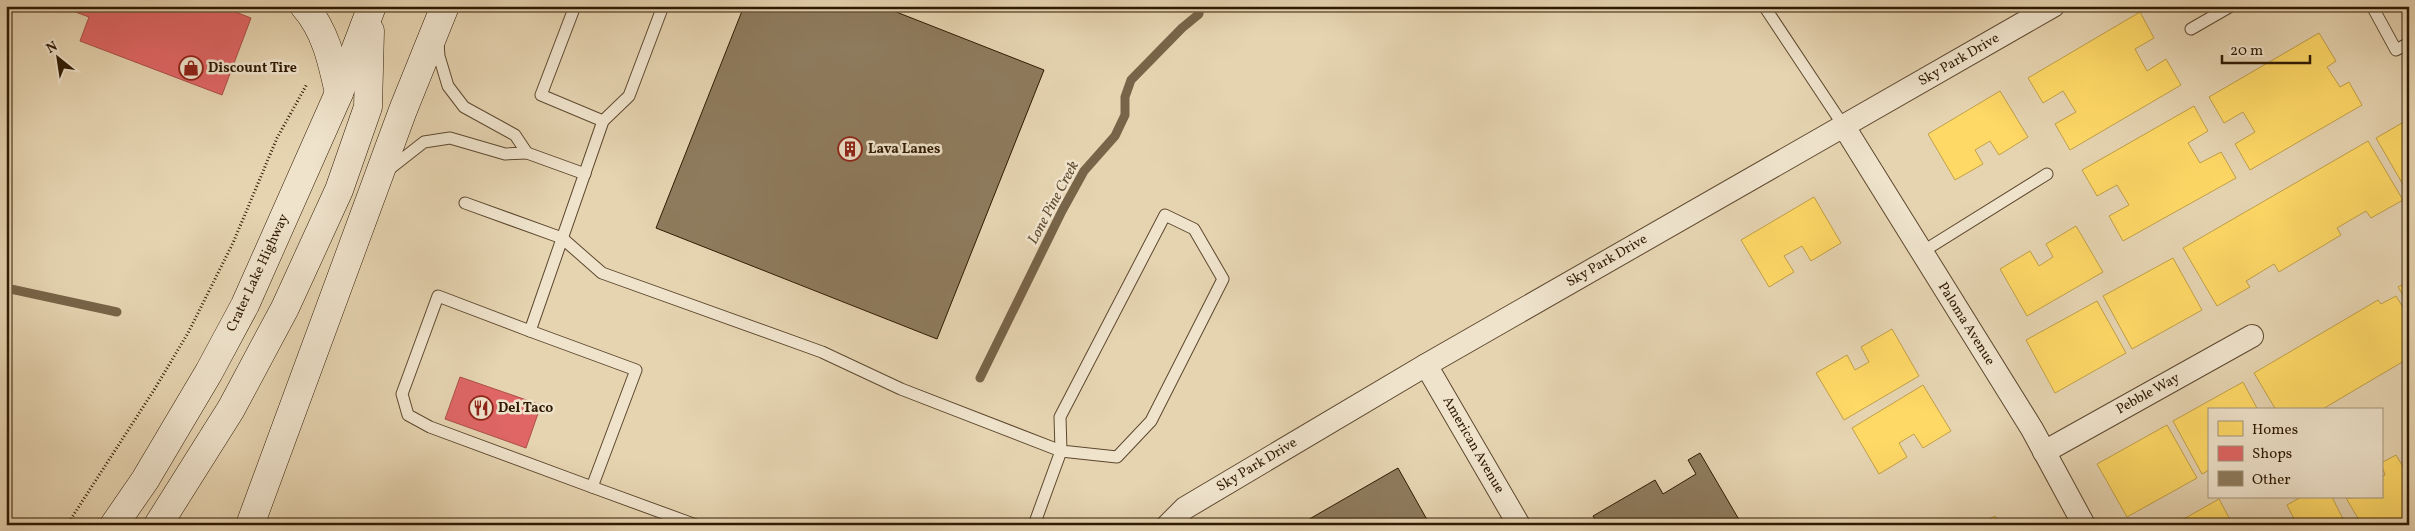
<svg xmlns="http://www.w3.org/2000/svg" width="2415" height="531" font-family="Vollkorn,serif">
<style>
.homes{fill:#ffd966;stroke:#c1a048}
.shops{fill:#e06666;stroke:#ab4f48}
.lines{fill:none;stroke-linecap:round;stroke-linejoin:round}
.stream{stroke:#786448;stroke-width:9}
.building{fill:#8e7b5d;stroke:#2f1a02}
.lane-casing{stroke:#5d482e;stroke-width:13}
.street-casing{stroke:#5d482e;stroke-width:24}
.secondary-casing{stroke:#2f1a02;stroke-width:29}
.path{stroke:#2f1a02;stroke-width:3;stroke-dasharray:1 2.5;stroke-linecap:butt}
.lane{stroke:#efe3cc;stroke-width:11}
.street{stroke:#efe3cc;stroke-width:22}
.secondary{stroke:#efe3cc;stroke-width:28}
.labels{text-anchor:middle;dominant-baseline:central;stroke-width:5;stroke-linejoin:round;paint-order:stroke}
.street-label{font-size:14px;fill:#2f1a02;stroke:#efe3cc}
.poi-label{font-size:14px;font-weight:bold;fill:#2f1a02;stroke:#efe3cc;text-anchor:start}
.water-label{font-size:15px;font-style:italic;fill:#5f4b30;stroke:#efe3cc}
</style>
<rect width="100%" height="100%" fill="#e6d4b1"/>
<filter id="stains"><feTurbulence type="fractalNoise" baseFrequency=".004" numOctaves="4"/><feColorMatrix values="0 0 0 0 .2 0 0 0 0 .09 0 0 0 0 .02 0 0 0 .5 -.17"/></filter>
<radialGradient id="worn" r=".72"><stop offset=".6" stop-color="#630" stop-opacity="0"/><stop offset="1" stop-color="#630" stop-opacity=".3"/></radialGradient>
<!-- homes -->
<g class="homes">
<polygon points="2140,12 2154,38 2135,49 2147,71 2166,59 2181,85 2070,150 2055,124 2076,112 2063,91 2043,103 2028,78"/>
<polygon points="2319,33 2336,61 2327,67 2340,87 2349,82 2362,105 2250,170 2235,144 2255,132 2243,112 2224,123 2209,97"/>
<polygon points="2000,91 2028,137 1999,155 1990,141 1975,150 1983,164 1955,180 1928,134"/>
<polygon points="2194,106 2208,131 2188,143 2200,163 2221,152 2236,178 2123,241 2109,216 2129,205 2117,185 2097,196 2082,170"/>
<polygon points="2409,119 2409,195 2376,138"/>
<polygon points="2368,141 2403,200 2371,218 2366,211 2337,228 2341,235 2279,272 2274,264 2246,281 2250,287 2217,306 2183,248"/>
<polygon points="1814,197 1841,243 1811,261 1802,246 1784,256 1794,272 1769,287 1741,240"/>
<polygon points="2076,226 2103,272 2027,316 2000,269 2030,251 2039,266 2053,257 2046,244"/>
<polygon points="2173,258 2202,310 2132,349 2103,296"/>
<polygon points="2409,281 2409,305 2398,287"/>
<polygon points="2396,296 2409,317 2409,358 2321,410 2276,410 2254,373 2378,300 2381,304"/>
<polygon points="2097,301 2126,353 2055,393 2026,340"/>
<polygon points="1892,329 1919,376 1844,420 1816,373 1847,355 1855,370 1869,362 1861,347"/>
<polygon points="2243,382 2258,410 2209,410 2209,470 2202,474 2173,421"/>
<polygon points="1923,385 1951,431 1923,448 1914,434 1899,443 1907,457 1879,474 1852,428"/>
<polygon points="2167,425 2197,478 2127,517 2097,464"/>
<polygon points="2396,455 2409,476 2409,525 2362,525 2346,498 2381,497 2381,478 2385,475 2381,463"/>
<polygon points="2301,497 2332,497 2346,525 2294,525 2296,523 2287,505"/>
<polygon points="2219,499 2233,525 2173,525"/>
<polygon points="1995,516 2000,525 1979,525"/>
</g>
<!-- shops -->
<g class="shops">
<polygon points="71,6 220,6 251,18 222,95 80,41 89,17 70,10"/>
<polygon points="460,377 541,405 526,448 445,419"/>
</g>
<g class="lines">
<!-- stream -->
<g class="stream">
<polyline points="6,288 117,312"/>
<polyline points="980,378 1062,211 1084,171 1115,136 1125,115 1125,97 1131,80 1182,28 1199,14 1200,6"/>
</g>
</g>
<!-- building -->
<g class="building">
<polygon points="744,6 881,6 1044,70 937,339 656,228"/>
<polygon points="1700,453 1741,523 1598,525 1593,516 1655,480 1663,494 1696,474 1688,460"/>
<polygon points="1398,468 1430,525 1299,525"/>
</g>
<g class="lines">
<!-- lane casing -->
<g class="lane-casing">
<g id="lane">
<polyline points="575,6 541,95 603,121"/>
<polyline points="1764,6 1843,125"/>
<polyline points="2372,6 2396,50 2409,43"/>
<polyline points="2191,29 2231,6"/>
<polyline points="527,153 585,174"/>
<polyline points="387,171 424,142 450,138 505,154 527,153 515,135 464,107 448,86 439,56 438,43"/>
<polyline points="465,203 562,238 602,273 822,352 901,389 1061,451 1034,525"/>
<polygon points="1165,215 1194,229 1223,279 1151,421 1117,457 1061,451 1060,417"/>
<polyline points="1922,252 2047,174"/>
<polyline points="530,331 636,370 592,487 696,525"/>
<polyline points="592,487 430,427 408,415 402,394 438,296 530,331 603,121 629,96 663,6"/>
</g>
</g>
<!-- street casing -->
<g class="street-casing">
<g id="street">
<polyline points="1843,125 2032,429 2084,525"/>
<polyline points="1426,365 1519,525"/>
<polyline points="2044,452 2252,336"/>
<polyline points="1168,525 1185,508 1426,365 2053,6"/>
</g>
</g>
<!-- secondary casing -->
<g class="secondary-casing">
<g id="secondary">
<path d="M304 6C326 31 332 62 339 93"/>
<polyline points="114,525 145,480 209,372 245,305 339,93 372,6"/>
<polyline points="158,525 231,409 285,308 339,190 368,107 370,31"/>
<polyline points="250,525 403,110 445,6"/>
</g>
</g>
<!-- path -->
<polyline class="path" points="67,525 154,390 188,333 233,243 277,138 307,84"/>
<!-- lane -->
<use href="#lane" class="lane"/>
<!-- street -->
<use href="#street" class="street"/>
<!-- secondary -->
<use href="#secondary" class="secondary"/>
</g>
<!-- icons -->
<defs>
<g id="shop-ring" transform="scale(1.25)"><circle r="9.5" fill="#efe3cc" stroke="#8f2418" stroke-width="1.5"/><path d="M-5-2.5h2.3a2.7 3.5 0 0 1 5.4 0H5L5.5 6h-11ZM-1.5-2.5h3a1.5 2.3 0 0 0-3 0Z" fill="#8f2418"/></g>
<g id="building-ring" transform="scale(1.25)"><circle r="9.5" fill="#efe3cc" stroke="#8f2418" stroke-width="1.5"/><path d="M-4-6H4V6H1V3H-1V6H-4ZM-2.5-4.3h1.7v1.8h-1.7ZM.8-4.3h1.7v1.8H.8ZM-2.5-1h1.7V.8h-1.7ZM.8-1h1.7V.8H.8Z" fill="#8f2418"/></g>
<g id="restaurant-ring" transform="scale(1.25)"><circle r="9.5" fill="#efe3cc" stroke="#8f2418" stroke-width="1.5"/><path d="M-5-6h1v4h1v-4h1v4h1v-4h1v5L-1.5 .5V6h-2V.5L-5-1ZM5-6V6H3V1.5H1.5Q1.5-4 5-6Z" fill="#8f2418"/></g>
</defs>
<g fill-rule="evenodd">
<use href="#shop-ring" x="191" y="68"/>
<use href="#building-ring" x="850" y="149"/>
<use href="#restaurant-ring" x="481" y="408"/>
</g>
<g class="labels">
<!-- street labels -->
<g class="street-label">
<text transform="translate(1959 60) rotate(-30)">Sky Park Drive</text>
<text transform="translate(1607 261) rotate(-30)">Sky Park Drive</text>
<text transform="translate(258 273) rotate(-65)">Crater Lake Highway</text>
<text transform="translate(1966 324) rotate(58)">Paloma Avenue</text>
<text transform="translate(2148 394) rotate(-29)">Pebble Way</text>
<text transform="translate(1473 445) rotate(60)">American Avenue</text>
<text transform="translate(1257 465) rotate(-31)">Sky Park Drive</text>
</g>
<!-- poi labels -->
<g class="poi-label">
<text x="208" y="68">Discount Tire</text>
<text x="868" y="149">Lava Lanes</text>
<text x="498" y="408">Del Taco</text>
</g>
<!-- water labels -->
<g class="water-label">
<text transform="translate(1054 203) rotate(-62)">Lone Pine Creek</text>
</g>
</g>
<!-- margin -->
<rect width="2415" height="531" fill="none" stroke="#e6d4b1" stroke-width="25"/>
<rect x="8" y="8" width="2400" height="516" fill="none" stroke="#2f1a02" stroke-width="2.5"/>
<rect x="12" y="12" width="2390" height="506" fill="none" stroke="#2f1a02"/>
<!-- legend -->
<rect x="2208" y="408" width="175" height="90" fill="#efe3cc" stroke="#a2937b"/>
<rect x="2218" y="421" width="25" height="15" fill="#ffd966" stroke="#a2937b"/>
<text x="2252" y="434" font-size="15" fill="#2f1a02">Homes</text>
<rect x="2218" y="446" width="25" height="15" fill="#e06666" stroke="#a2937b"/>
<text x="2252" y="458" font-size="15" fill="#2f1a02">Shops</text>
<rect x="2218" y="471" width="25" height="15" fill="#8e7b5d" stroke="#a2937b"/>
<text x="2252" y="484" font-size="15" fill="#2f1a02">Other</text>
<!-- north arrow -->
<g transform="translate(58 58) rotate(330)" stroke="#efe3cc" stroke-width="4" paint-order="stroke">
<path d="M0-4L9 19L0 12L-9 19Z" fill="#2f1a02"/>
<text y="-8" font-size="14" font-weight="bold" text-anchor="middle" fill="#2f1a02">N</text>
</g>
<!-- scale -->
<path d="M2222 55v8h88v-8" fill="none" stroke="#2f1a02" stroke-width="2.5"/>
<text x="2230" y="55" font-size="15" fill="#2f1a02" stroke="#efe3cc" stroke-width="4" paint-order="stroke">20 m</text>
<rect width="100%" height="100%" filter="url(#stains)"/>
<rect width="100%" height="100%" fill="url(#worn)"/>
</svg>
